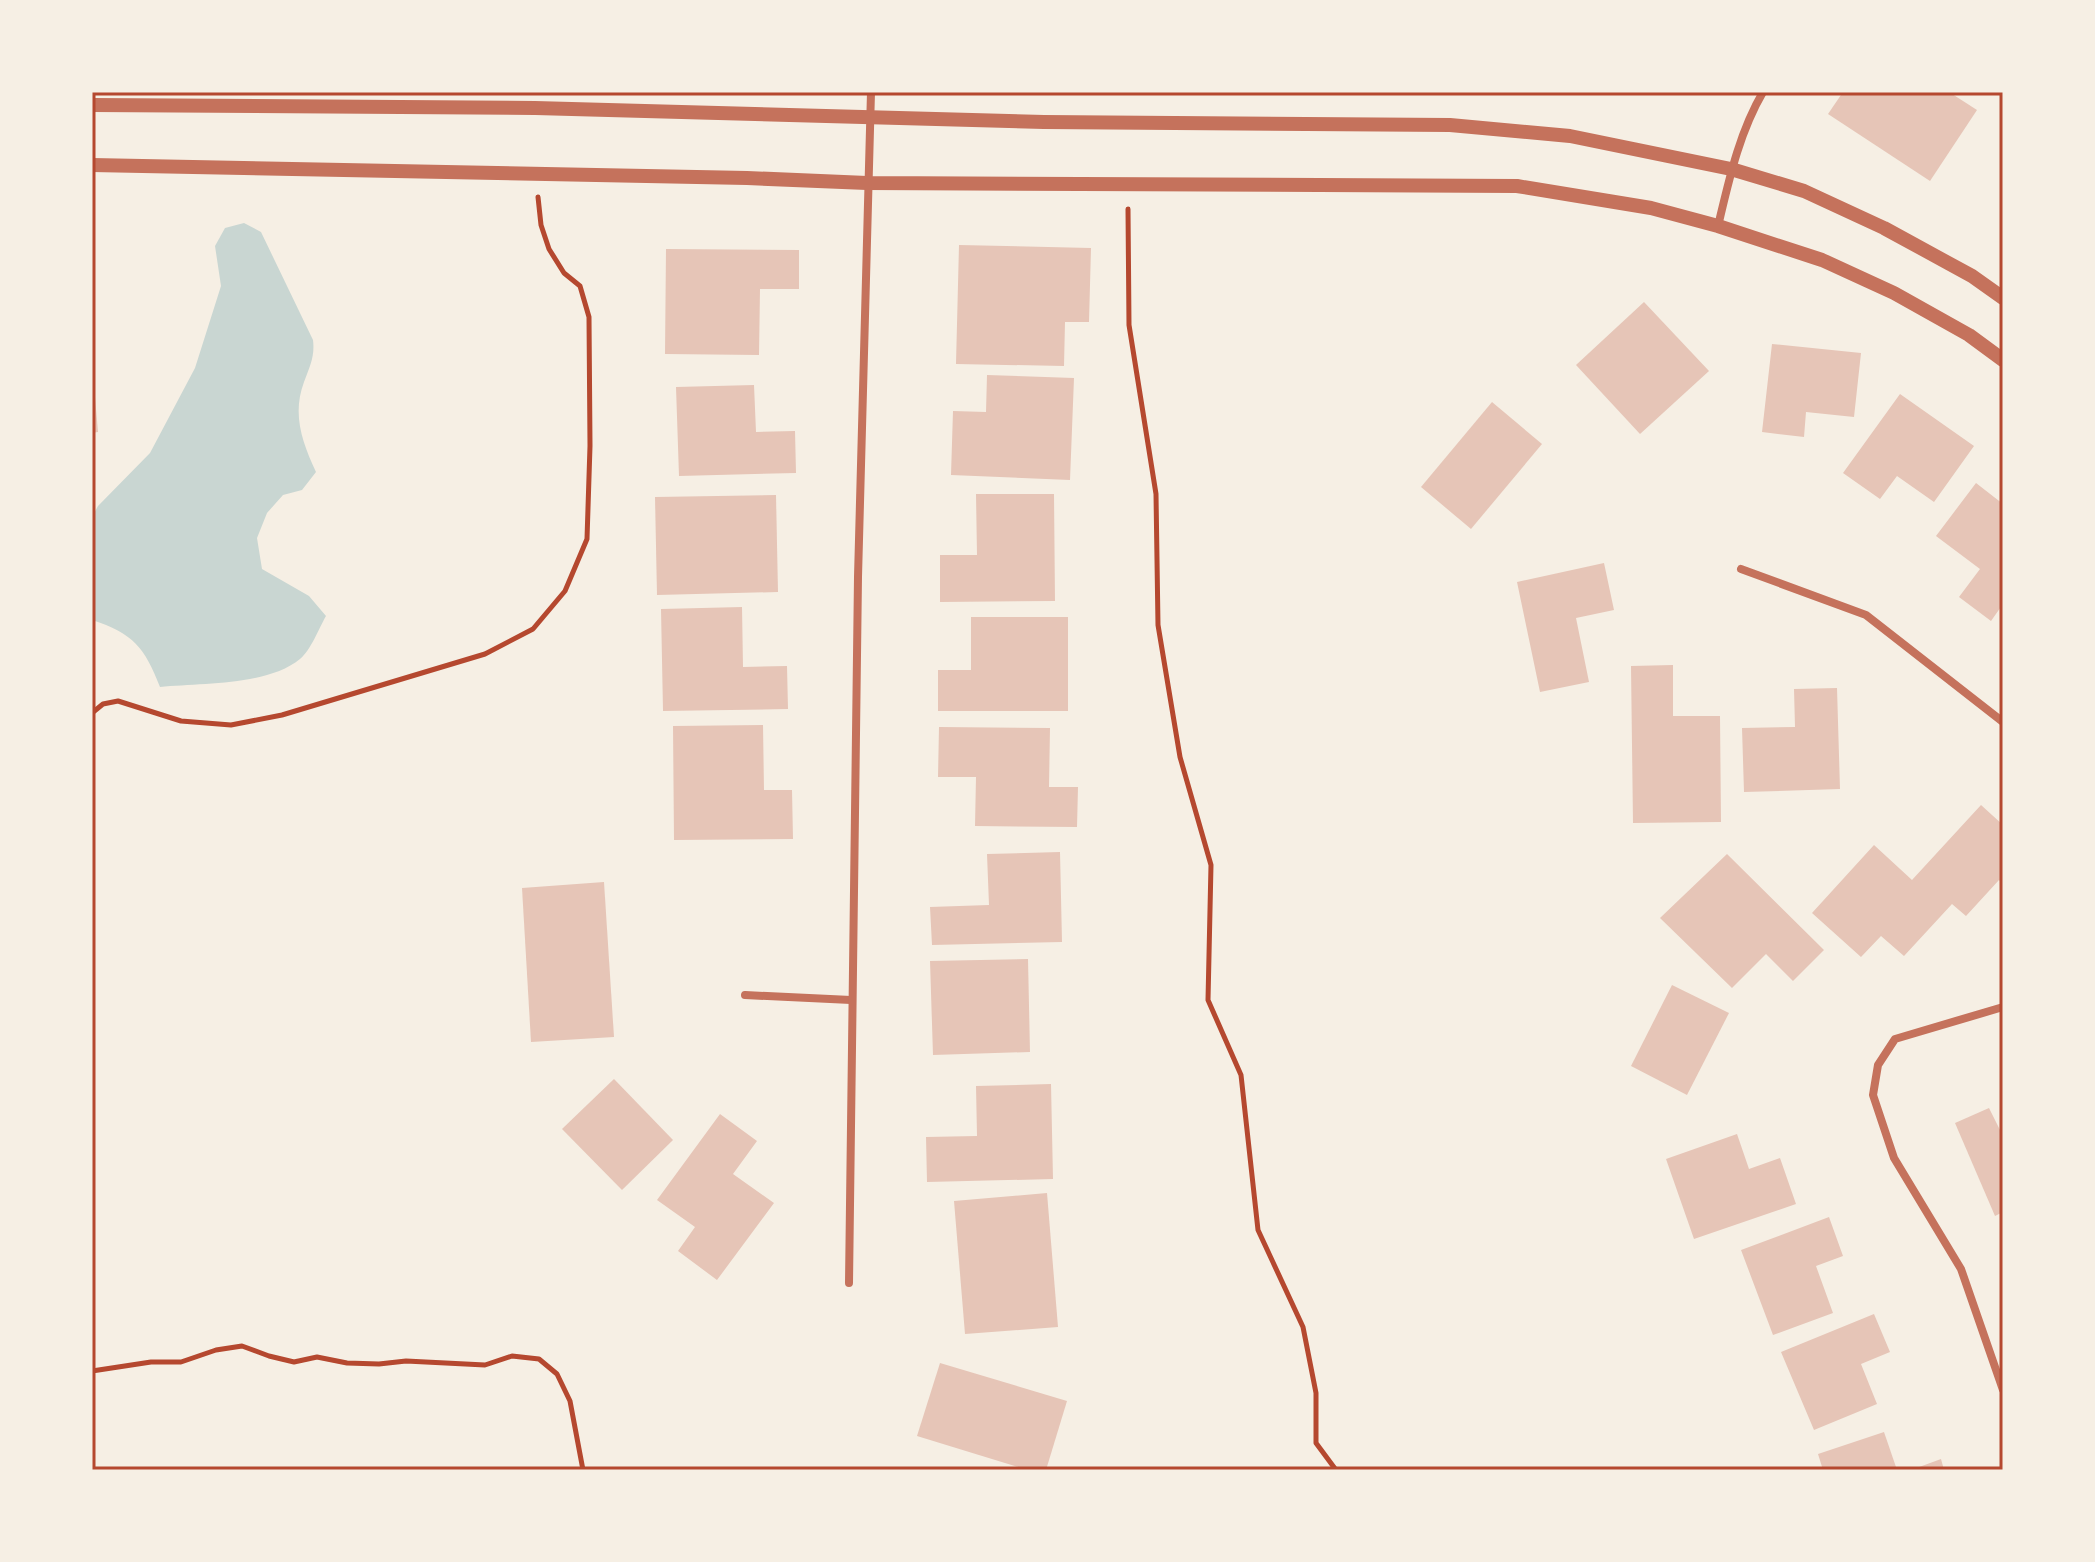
<svg xmlns="http://www.w3.org/2000/svg" width="2095" height="1562" font-family="'Fira Sans',sans-serif">
<style>
.water{fill:#c9d6d2}
.building{fill:#e6c5b7}
.lines{fill:none;stroke-linecap:round;stroke-linejoin:round}
.path{stroke:#b5482f;stroke-width:5}
.minor{stroke:#c5725c;stroke-width:8}
.tertiary{stroke:#c5725c;stroke-width:14}
.neatline{fill:none;stroke:#b5482f;stroke-width:3}
</style>
<rect width="100%" height="100%" fill="#f6efe4"/>
<!-- water -->
<path class="water" d="M244 223 261 232 313 340C315 356 310 366 304 382 292 414 302 442 316 472L302 490 283 495 267 513 257 538 262 569 309 596 326 616C319 628 311 650 300 659 267 686 200 683 160 687 145 648 133 633 92 620V517L98 506 150 453 195 368 221 286 215 246 225 228Z"/>
<!-- building -->
<g class="building">
<polygon points="1843,92 1949,92 1977,110 1930,181 1828,114"/>
<polygon points="959,245 1091,248 1089,322 1065,322 1064,366 956,364"/>
<polygon points="666,249 799,250 799,289 760,289 759,355 665,354"/>
<polygon points="1644,302 1709,371 1640,434 1576,365"/>
<polygon points="1772,344 1861,353 1854,417 1806,412 1804,437 1762,432"/>
<polygon points="987,375 1074,378 1070,480 951,475 953,411 986,412"/>
<polygon points="754,385 756,432 795,431 796,473 679,476 676,387"/>
<polygon points="92,386 94,386 98,432 92,433"/>
<polygon points="1900,394 1974,446 1934,502 1897,476 1880,499 1843,473"/>
<polygon points="1492,402 1542,444 1471,529 1421,487"/>
<polygon points="1976,483 2003,504 2003,604 1991,621 1959,597 1980,569 1936,536"/>
<polygon points="976,494 1054,494 1055,601 940,602 940,555 977,555"/>
<polygon points="776,495 778,592 657,595 655,497"/>
<polygon points="1604,563 1614,610 1576,618 1589,682 1540,692 1517,582"/>
<polygon points="742,607 743,667 787,666 788,709 663,711 661,609"/>
<polygon points="971,617 1068,617 1068,711 938,711 938,670 971,670"/>
<polygon points="1673,665 1673,716 1720,716 1721,822 1633,823 1631,666"/>
<polygon points="1837,688 1840,789 1744,792 1742,728 1795,727 1794,689"/>
<polygon points="763,725 764,790 792,790 793,839 674,840 673,726"/>
<polygon points="939,727 1050,728 1049,787 1078,787 1077,827 975,826 976,777 938,777"/>
<polygon points="1981,805 2003,825 2003,884 1999,880 1966,916 1952,904 1904,956 1881,936 1861,957 1812,913 1874,845 1912,880"/>
<polygon points="1060,852 1062,942 932,945 930,907 989,905 987,854"/>
<polygon points="1727,854 1824,950 1793,981 1766,954 1732,988 1660,918"/>
<polygon points="604,882 614,1037 531,1042 522,888"/>
<polygon points="1028,959 1030,1052 933,1055 930,961"/>
<polygon points="1672,985 1729,1013 1687,1095 1631,1066"/>
<polygon points="614,1079 673,1140 622,1190 562,1129"/>
<polygon points="1051,1084 1053,1179 927,1182 926,1137 977,1136 976,1086"/>
<polygon points="1989,1108 2003,1136 2003,1212 1995,1216 1955,1123"/>
<polygon points="720,1114 757,1141 733,1174 774,1203 717,1280 678,1251 695,1227 657,1200"/>
<polygon points="1737,1134 1749,1169 1780,1158 1796,1204 1694,1239 1666,1159"/>
<polygon points="1047,1193 1058,1327 965,1334 954,1201"/>
<polygon points="1829,1217 1843,1256 1816,1266 1833,1313 1773,1335 1741,1250"/>
<polygon points="1874,1314 1890,1352 1861,1364 1877,1404 1814,1430 1781,1352"/>
<polygon points="940,1363 1067,1401 1046,1470 1028,1470 917,1436"/>
<polygon points="1884,1432 1897,1470 1823,1470 1818,1454"/>
<polygon points="1941,1459 1944,1470 1911,1470"/>
</g>
<g class="lines">
<!-- path -->
<g class="path">
<polyline points="1128,209 1129,325 1156,494 1158,625 1180,757 1211,865 1208,1000 1241,1075 1258,1230 1303,1327 1316,1393 1316,1443 1336,1470"/>
<polyline points="92,713 103,704 118,701 181,721 231,725 282,715 485,654 533,629 565,591 587,539 590,446 589,317 580,286 564,273 549,249 541,225 538,197"/>
<polyline points="92,1371 151,1362 181,1362 216,1350 242,1346 269,1356 294,1362 317,1357 347,1363 379,1364 406,1361 485,1365 512,1356 539,1359 557,1374 570,1401 583,1470"/>
</g>
<!-- minor -->
<g class="minor">
<path d="M1718 226C1729 180 1739 133 1763 92"/>
<polyline points="1741,569 1866,615 2003,722"/>
<polyline points="745,995 851,1000"/>
<polyline points="2003,1007 1895,1039 1878,1065 1873,1095 1894,1158 1961,1269 2003,1390"/>
<polyline points="849,1283 858,577 871,92"/>
</g>
<!-- tertiary -->
<g class="tertiary">
<polyline points="92,105 535,108 1044,122 1450,125 1570,136 1731,169 1804,191 1884,228 1972,276 2003,298"/>
<polyline points="92,165 747,178 867,183 1517,186 1651,208 1718,226 1822,260 1894,293 1969,335 2003,360"/>
</g>
</g>
<!-- border -->
<rect width="2095" height="1562" fill="none" stroke="#f6efe4" stroke-width="188"/>
<rect x="94" y="94" width="1907" height="1374" class="neatline"/>
</svg>
